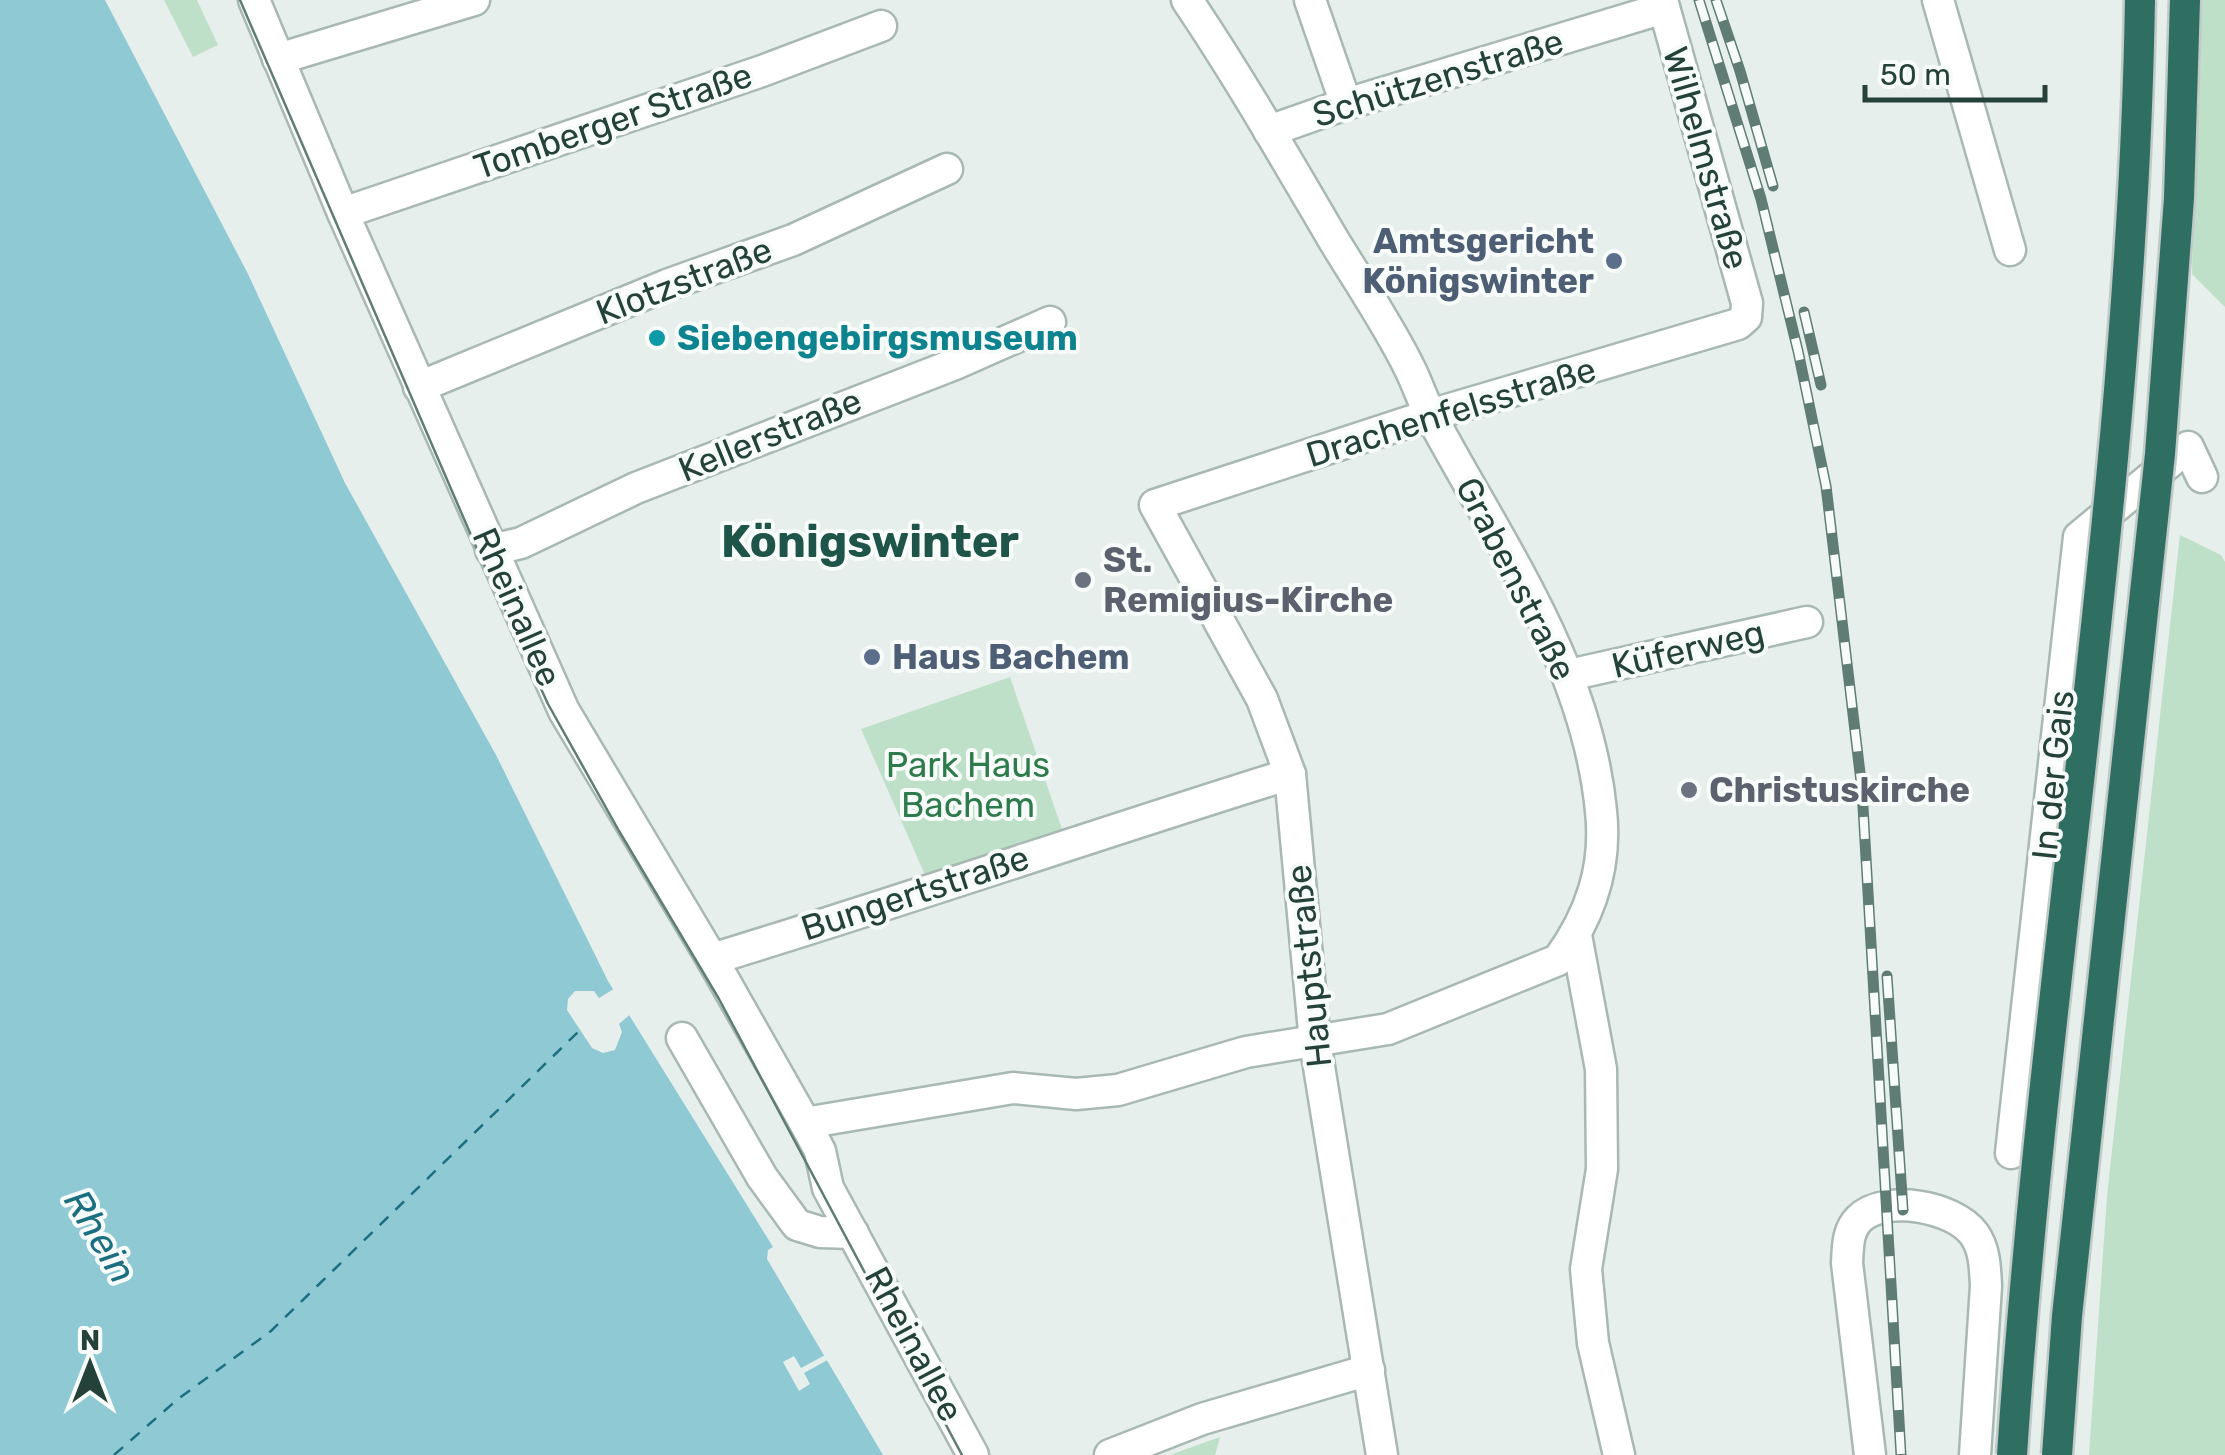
<svg xmlns="http://www.w3.org/2000/svg" width="2225" height="1455" font-family="Rubik,sans-serif">
<style>
.green{fill:#bfe0c8}
.water{fill:#8ec9d4}
.pier{fill:#e6efeb}
.lines{fill:none;stroke-linecap:round;stroke-linejoin:round}
.ferry{stroke:#1c6f80;stroke-width:2.5;stroke-dasharray:12 10;stroke-linecap:butt}
.minor-casing{stroke:#a8b8b2;stroke-width:35}
.minor{stroke:#fff;stroke-width:30}
.tram{stroke:#5f7d75;stroke-width:2.5}
.rail-casing{stroke:#5f7d75;stroke-width:11}
.rail{stroke:#f7fbf9;stroke-width:8;stroke-dasharray:22;stroke-linecap:butt}
.highway-bridge-casing{stroke:#c2cac8;stroke-width:35;stroke-linecap:butt}
.highway-bridge{stroke:#2f6f62;stroke-width:30}
.service-dot{fill:#5c6f8a;stroke:#f7fbf9;stroke-width:4}
.culture-dot{fill:#0f9aa8;stroke:#f7fbf9;stroke-width:4}
.worship-dot{fill:#6b7280;stroke:#f7fbf9;stroke-width:4}
.labels{text-anchor:middle;dominant-baseline:central;stroke-width:8;stroke-linejoin:round;paint-order:stroke}
.street-label{font-size:35px;fill:#24423a;stroke:#f7fbf9}
.service-label{font-size:35px;font-weight:bold;fill:#4e5e75;stroke:#f7fbf9;text-anchor:end}
.culture-label{font-size:35px;font-weight:bold;fill:#0d838f;stroke:#f7fbf9;text-anchor:start}
.worship-label{font-size:35px;font-weight:bold;fill:#5b616d;stroke:#f7fbf9;text-anchor:start}
.park-label{font-size:35px;fill:#2d7a4b;stroke:#f7fbf9}
.water-label{font-size:38px;font-style:italic;fill:#1c6f80;stroke:#f7fbf9}
.district-label{font-size:45px;font-weight:bold;fill:#1f5548;stroke:#f7fbf9}
</style>
<rect width="100%" height="100%" fill="#e6efeb"/>
<!-- green -->
<g class="green">
<polygon points="164,0 197,0 218,45 193,57"/>
<polygon points="2199,0 2225,0 2225,307 2192,274"/>
<polygon points="2180,535 2221,555 2225,562 2225,1455 2089,1455 2107,1196"/>
<polygon points="1010,677 1065,838 929,884 861,729"/>
<polygon points="1220,1437 1215,1455 1170,1455"/>
</g>
<!-- water -->
<polygon class="water" points="0,0 105,0 248,274 345,483 496,755 608,981 773,1247 768,1250 767,1259 883,1455 0,1455"/>
<!-- pier -->
<g class="pier">
<polygon points="617,987 633,1012 619,1024 622,1032 615,1050 603,1053 592,1048 567,1010 568,999 575,991 594,991 599,998"/>
<polygon points="829,1353 831,1358 804,1373 810,1384 799,1391 783,1362 794,1356 801,1368"/>
</g>
<g class="lines">
<!-- ferry -->
<polyline class="ferry" points="114,1455 178,1399 271,1331 580,1030"/>
<!-- minor casing -->
<g class="minor-casing">
<g id="minor">
<polyline points="254,0 343,213 564,711 712,959 805,1123 820,1151 828,1188 973,1455"/>
<polyline points="1310,0 1346,104"/>
<polyline points="1938,0 2010,250"/>
<polyline points="278,59 474,0"/>
<polyline points="1269,131 1346,104 1664,8"/>
<polyline points="343,213 762,71 881,26"/>
<polyline points="419,387 667,285 793,240 947,169"/>
<polyline points="491,550 521,543 636,488 955,364 1050,322"/>
<polyline points="1569,675 1807,622"/>
<polyline points="1576,935 1601,1069 1602,1169 1586,1269 1593,1343 1619,1455"/>
<path d="M712 959C906 900 1097 834 1290 774"/>
<polyline points="682,1038 762,1177 797,1225 820,1232 853,1233"/>
<path d="M805 1123 1013 1088 1076 1094 1118 1090 1246 1052 1388 1029 1558 960C1591 915 1607 867 1601 811 1587 665 1499 543 1432 418 1423 402 1418 385 1410 369 1388 324 1359 282 1333 239 1286 159 1239 77 1187 0"/>
<polyline points="2011,1153 2079,537 2188,447 2202,477"/>
<polyline points="1110,1455 1202,1419 1369,1370"/>
<polyline points="1382,1455 1315,1042 1290,774 1262,699 1155,505 1430,415 1738,324 1746,317 1747,303 1662,0"/>
<path d="M1870 1455 1847 1263C1848 1248 1847 1231 1859 1219 1885 1194 1953 1206 1974 1234 1985 1249 1985 1268 1986 1286L1975 1455"/>
</g>
</g>
<!-- minor -->
<use href="#minor" class="minor"/>
<!-- tram -->
<polyline class="tram" points="240,0 480,556 548,704 619,831 719,999 962,1455"/>
<!-- rail casing -->
<g class="rail-casing">
<g id="rail">
<polyline points="1699,0 1761,199 1798,351 1826,486 1862,790 1901,1455"/>
<polyline points="1716,0 1740,71 1773,186"/>
<polyline points="1804,312 1821,385"/>
<polyline points="1887,976 1903,1210"/>
</g>
</g>
<!-- rail -->
<use href="#rail" class="rail"/>
<!-- highway-bridge casing -->
<g class="highway-bridge-casing">
<g id="highway-bridge">
<path d="M2012 1455C2044 969 2132 488 2140 0"/>
<polyline points="2057,1455 2067,1316 2160,454 2179,198 2185,0"/>
</g>
</g>
<!-- highway-bridge -->
<use href="#highway-bridge" class="highway-bridge"/>
</g>
<!-- markers -->
<g class="service-dot">
<circle cx="1614" cy="261" r="10"/>
<circle cx="872" cy="657" r="10"/>
</g>
<circle class="culture-dot" cx="657" cy="338" r="10"/>
<g class="worship-dot">
<circle cx="1083" cy="580" r="10"/>
<circle cx="1689" cy="790" r="10"/>
</g>
<g class="labels">
<!-- street labels -->
<g class="street-label">
<text transform="translate(1438 78) rotate(-17)">Schützenstraße</text>
<text transform="translate(613 121) rotate(-19)">Tomberger Straße</text>
<text transform="translate(1706 158) rotate(74)">Wilhelmstraße</text>
<text transform="translate(684 281) rotate(-21)">Klotzstraße</text>
<text transform="translate(1451 412) rotate(-17)">Drachenfelsstraße</text>
<text transform="translate(770 435) rotate(-22)">Kellerstraße</text>
<text transform="translate(1516 579) rotate(63)">Grabenstraße</text>
<text transform="translate(517 607) rotate(66)">Rheinallee</text>
<text transform="translate(1688 649) rotate(-13)">Küferweg</text>
<text transform="translate(2053 775) rotate(-84)">In der Gais</text>
<text transform="translate(915 893) rotate(-18)">Bungertstraße</text>
<text transform="translate(1309 966) rotate(-96)">Hauptstraße</text>
<text transform="translate(914 1344) rotate(62)">Rheinallee</text>
</g>
<!-- service labels -->
<g class="service-label">
<text x="1594" y="241">Amtsgericht<tspan x="1594" dy="40">Königswinter</tspan></text>
<text x="892" y="657" text-anchor="start">Haus Bachem</text>
</g>
<!-- culture labels -->
<g class="culture-label">
<text x="677" y="338">Siebengebirgsmuseum</text>
</g>
<!-- worship labels -->
<g class="worship-label">
<text x="1103" y="560">St.<tspan x="1103" dy="40">Remigius-Kirche</tspan></text>
<text x="1709" y="790">Christuskirche</text>
</g>
<!-- park labels -->
<g class="park-label">
<text x="968" y="765">Park Haus<tspan x="968" dy="40">Bachem</tspan></text>
</g>
<!-- water labels -->
<g class="water-label">
<text transform="translate(100 1236) rotate(59)">Rhein</text>
</g>
<!-- district labels -->
<g class="district-label">
<text x="870" y="541">Königswinter</text>
</g>
</g>
<!-- north arrow -->
<g transform="translate(90 1365)" stroke="#f7fbf9" stroke-width="8" paint-order="stroke">
<path d="M0-8L18 38L0 25L-18 38Z" fill="#24423a"/>
<text y="-15" font-size="28" font-weight="bold" text-anchor="middle" fill="#24423a">N</text>
</g>
<!-- scale -->
<path d="M1865 85v15h180v-15" fill="none" stroke="#24423a" stroke-width="5"/>
<text x="1880" y="85" font-size="30" fill="#24423a" stroke="#f7fbf9" stroke-width="8" paint-order="stroke">50 m</text>
</svg>
